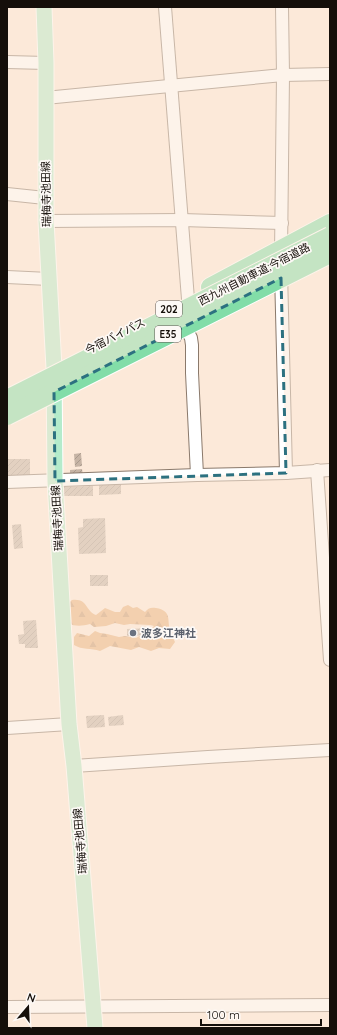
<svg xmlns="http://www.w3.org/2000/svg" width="337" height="1035" font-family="Quicksand,'Noto Sans JP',sans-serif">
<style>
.forest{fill:url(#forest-firs)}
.building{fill:url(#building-hatch)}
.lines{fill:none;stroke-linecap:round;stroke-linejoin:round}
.minor-casing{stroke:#8a796b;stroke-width:14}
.major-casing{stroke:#fff;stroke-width:17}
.highway-casing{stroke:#fff;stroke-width:20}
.minor{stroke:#fff;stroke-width:12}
.major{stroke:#b4ebcb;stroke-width:15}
.highway{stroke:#82dda8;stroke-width:18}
.highway-bridge-casing{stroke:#fff;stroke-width:20;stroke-linecap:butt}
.highway-bridge{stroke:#82dda8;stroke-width:18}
.marked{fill:none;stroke:#2c7180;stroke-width:3;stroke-dasharray:8 5;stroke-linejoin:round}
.worship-dot{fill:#6b7280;stroke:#fdf9f6;stroke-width:1.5}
.labels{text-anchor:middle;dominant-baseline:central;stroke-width:3.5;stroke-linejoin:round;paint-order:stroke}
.shield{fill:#fdf9f6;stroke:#5b5551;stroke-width:1}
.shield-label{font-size:10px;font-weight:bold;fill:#150f0a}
.street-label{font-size:11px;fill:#150f0a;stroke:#fdf9f6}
.worship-label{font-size:11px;font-weight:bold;fill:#5b616d;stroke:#fdf9f6;text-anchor:start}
</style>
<defs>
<pattern id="forest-firs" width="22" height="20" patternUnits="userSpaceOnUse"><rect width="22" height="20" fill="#e9b17d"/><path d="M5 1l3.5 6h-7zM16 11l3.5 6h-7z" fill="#c7976b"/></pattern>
<pattern id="building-hatch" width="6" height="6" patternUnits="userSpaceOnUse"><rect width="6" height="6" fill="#c6b4a5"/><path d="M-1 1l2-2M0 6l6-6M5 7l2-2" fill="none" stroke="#a99a8d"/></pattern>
</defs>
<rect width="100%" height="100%" fill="#fce9d9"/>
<!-- forest -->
<path class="forest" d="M72 600C88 598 85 611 96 615L105 608 115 612H120L123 607 128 605 133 608 137 607 145 612C148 608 151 607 156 608 172 611 167 619 170 630 171 634 173 638 175 642L170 649 159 648 151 651 139 647 131 650 110 646 100 651C91 648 82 650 74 645V637L77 633 89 636 95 631 100 633 107 634 119 637 125 636 136 638 141 635H146L148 632 154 626 150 625 130 624 124 625 115 623 106 626 94 627 90 624C82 626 76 627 68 623L67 604Z"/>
<!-- building -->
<g class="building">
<polygon points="81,453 82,466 75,467 74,454"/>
<polygon points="7,459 30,459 30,475 7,476"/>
<polygon points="82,469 83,476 70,477 70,470"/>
<polygon points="99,484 121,484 121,494 99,495"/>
<polygon points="93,486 93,496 64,496 64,487"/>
<polygon points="105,518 106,553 79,554 78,528 83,527 83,519"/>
<polygon points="21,524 23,548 14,549 12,525"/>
<rect x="90" y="575" width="18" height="11"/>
<polygon points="36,620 38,648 25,648 25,644 19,644 18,635 24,634 23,621"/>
<polygon points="150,628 150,635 127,636 127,629"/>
<polygon points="104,715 105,727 87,728 86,716"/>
<polygon points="123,715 124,725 109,726 108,717"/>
</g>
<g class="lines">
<!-- minor casing -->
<g class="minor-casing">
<g id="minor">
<polyline points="165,7 188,299"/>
<polyline points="7,62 46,63"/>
<polyline points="45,98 283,75 330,74"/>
<polyline points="7,194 45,198"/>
<polyline points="46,221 182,220 282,223"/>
<polyline points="281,254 283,75 282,7"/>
<polyline points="281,272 286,473"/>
<polyline points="7,277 49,279"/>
<polyline points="187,330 191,338 192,345 192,373 197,475"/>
<polyline points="317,470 330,660"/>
<polyline points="7,482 197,475 286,473 330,470"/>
<polyline points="7,728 69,724"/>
<polyline points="74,766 208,757 330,750"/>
<polyline points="7,1007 330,1005"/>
</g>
</g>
<!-- major casing -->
<g class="major-casing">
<polyline id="major" points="44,7 46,63 46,221 54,368 55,481 69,724 74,766 95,1028"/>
</g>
<!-- highway casing -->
<g class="highway-casing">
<polyline id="highway" points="210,287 330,223"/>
</g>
<!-- minor -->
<use href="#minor" class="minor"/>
<!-- major -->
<use href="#major" class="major"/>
<!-- highway -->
<use href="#highway" class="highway"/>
<!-- highway-bridge casing -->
<g class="highway-bridge-casing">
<g id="highway-bridge">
<polyline points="7,399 330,236"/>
<polyline points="7,416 330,254"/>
</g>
</g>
<!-- highway-bridge -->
<use href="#highway-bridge" class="highway-bridge"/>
</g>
<!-- marked area -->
<path d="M0 0H337V1035H0ZM281 278 286 473 55 481 54 392Z" fill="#fce9d9" fill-opacity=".55" fill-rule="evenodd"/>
<path class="marked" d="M281 278 286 473 55 481 54 392Z"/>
<!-- markers -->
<circle class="worship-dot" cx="133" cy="633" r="4"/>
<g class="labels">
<!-- shield labels -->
<g class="shield">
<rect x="156" y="301" width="26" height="16" rx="3"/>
<rect x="155" y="326" width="26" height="16" rx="3"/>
</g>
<g class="shield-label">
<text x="169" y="309">202</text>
<text x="168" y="334">E35</text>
</g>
<!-- street labels -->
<g class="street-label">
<text transform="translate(46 194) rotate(-91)">瑞梅寺池田線</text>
<text transform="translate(254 274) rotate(-27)">西九州自動車道;今宿道路</text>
<text transform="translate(115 336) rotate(-27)">今宿バイパス</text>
<text transform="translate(57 518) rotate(-93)">瑞梅寺池田線</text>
<text transform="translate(80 841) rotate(-95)">瑞梅寺池田線</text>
</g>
<!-- worship labels -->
<g class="worship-label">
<text x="141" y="633">波多江神社</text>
</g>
</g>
<!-- border -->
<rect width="337" height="1035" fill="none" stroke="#150f0a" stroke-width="16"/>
<!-- north arrow -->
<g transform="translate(28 1007) rotate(19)" stroke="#fdf9f6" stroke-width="3" paint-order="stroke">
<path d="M0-3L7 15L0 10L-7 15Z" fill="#150f0a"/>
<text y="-6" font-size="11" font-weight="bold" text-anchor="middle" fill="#150f0a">N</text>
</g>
<!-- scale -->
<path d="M201 1019v6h120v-6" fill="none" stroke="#150f0a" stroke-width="2"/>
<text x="207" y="1019" font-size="12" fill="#150f0a" stroke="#fdf9f6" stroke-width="3" paint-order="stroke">100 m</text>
</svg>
